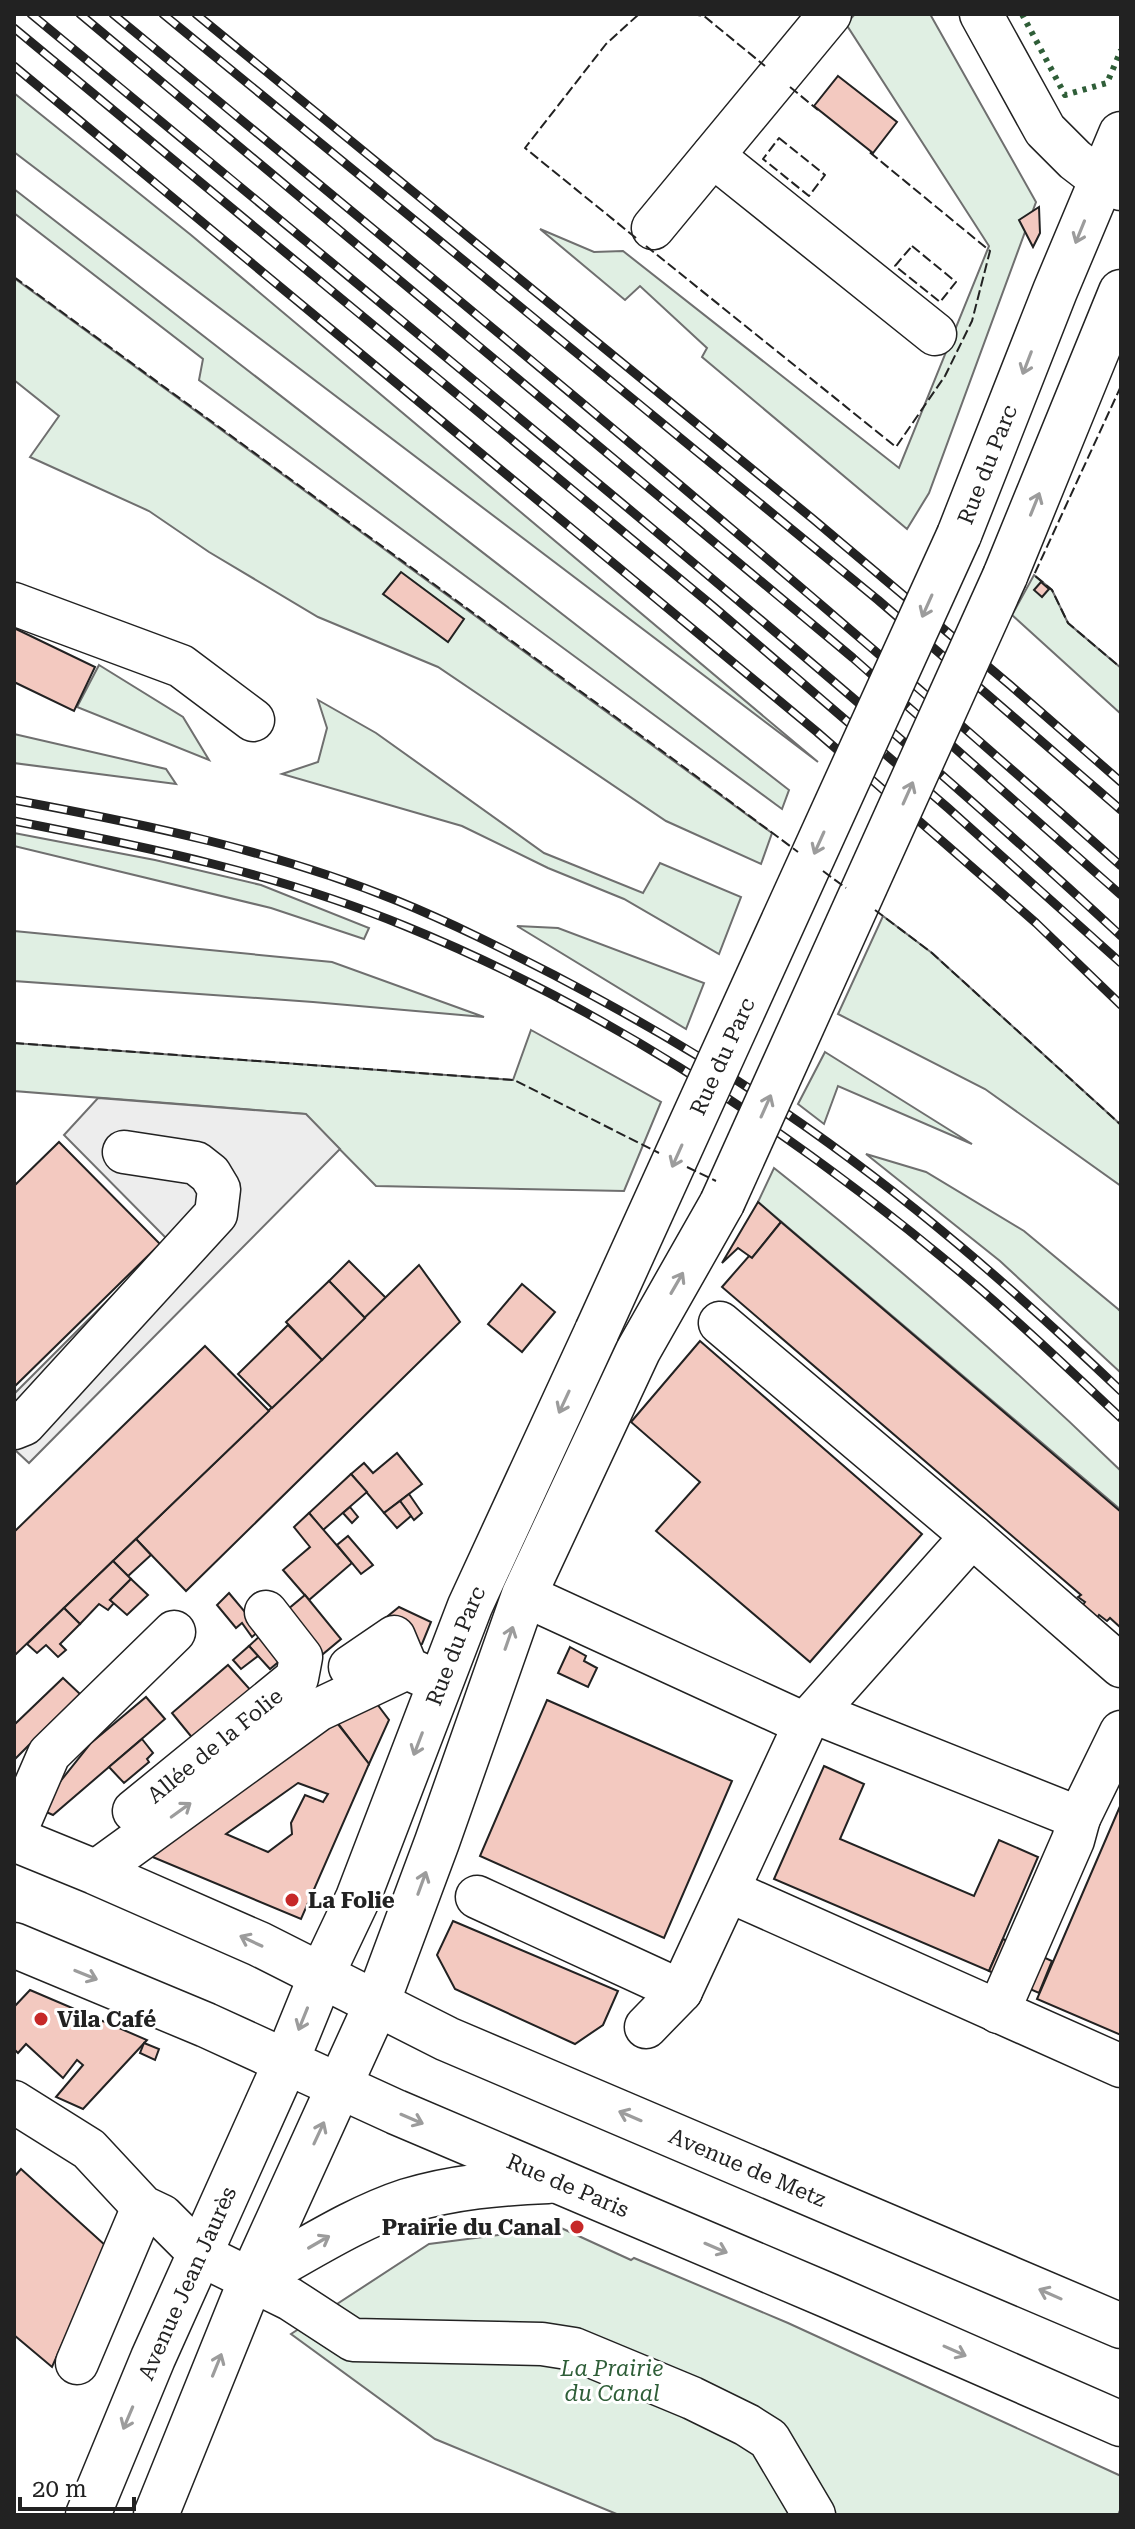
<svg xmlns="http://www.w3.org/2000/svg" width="1135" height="2529" font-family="'Roboto Serif',serif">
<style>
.green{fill:#e0efe3;stroke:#6f6f6f;stroke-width:2}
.parking{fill:#ededed;stroke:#6f6f6f;stroke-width:2}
.building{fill:#f3c9c0;stroke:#222;stroke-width:2;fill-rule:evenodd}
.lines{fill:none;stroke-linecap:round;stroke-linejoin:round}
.minor-casing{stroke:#222;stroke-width:45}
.major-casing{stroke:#222;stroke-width:47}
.minor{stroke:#fff;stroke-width:42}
.major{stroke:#fff;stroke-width:44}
.rail-casing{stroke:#222;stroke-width:9}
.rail{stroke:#fff;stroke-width:6;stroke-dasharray:18;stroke-linecap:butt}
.major-bridge-casing{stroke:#222;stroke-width:47;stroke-linecap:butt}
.major-bridge{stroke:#fff;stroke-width:44}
.hedge{stroke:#2f5e38;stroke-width:6;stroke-dasharray:4 6;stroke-linecap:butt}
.fence{stroke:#222;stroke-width:2;stroke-dasharray:10 4;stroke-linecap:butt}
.oneway{stroke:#9c9c9c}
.poi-dot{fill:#c62828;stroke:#fff;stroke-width:3}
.labels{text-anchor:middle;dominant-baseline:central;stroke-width:6;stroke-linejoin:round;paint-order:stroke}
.street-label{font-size:22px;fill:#222;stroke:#fff}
.poi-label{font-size:22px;font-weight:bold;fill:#222;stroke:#fff;text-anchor:start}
.park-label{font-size:22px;font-style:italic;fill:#2f5e38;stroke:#fff}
</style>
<rect width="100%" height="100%" fill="#fff"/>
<!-- green -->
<g class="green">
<polygon points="855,14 930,14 1036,202 929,493 907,529 702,357 707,348 640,286 625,300 540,229 594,252 623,251 899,468 989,246 846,24"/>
<polygon points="14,93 191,235 818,762 14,152"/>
<polygon points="14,189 789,790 782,809 199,380 203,359 14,213"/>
<polygon points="14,278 772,833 761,864 666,821 438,667 318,617 209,552 149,511 30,457 59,416 14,380"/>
<polygon points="1034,575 1052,590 1068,623 1121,668 1121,714 1012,615"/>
<polygon points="99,665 183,717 209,760 77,707"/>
<polygon points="318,700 376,733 544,853 643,893 660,863 741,897 719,954 624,899 548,868 462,826 282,774 318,762 327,728"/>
<polygon points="14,734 166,769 176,784 14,763"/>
<polygon points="14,833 155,860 261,885 369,928 364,939 271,908 14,846"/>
<polygon points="883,916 932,953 1121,1125 1121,1186 985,1089 838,1014"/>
<polygon points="517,926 558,928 704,983 686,1029"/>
<polygon points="14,931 332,962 484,1017 313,1002 14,981"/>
<polygon points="531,1030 661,1102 624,1191 376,1186 305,1114 14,1091 14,1043 513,1080"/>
<polygon points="825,1052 972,1144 838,1086 824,1124 798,1104"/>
<polygon points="866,1154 926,1172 1024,1231 1118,1309 1121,1312 1121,1373 1000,1261"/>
<path d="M774 1168C894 1263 1011 1364 1121 1471V1510L758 1202Z"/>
<polygon points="559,2227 631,2260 634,2258 788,2323 1121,2476 1121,2508 1118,2515 619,2515 435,2439 291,2334 429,2244"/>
</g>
<!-- parking -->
<polygon class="parking" points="98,1098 306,1114 340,1149 29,1463 14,1449 14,1394 168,1240 64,1135"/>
<!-- building -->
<g class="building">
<polygon points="838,76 897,122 873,153 814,106"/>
<polygon points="1039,207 1040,233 1033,247 1019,220"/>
<polygon points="401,572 464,619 448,642 383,594"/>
<polygon points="1041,582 1049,589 1042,597 1034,590"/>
<polygon points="14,628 95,667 74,711 14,682"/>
<polygon points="59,1142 160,1244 14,1387 14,1186"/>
<polygon points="758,1202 781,1222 752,1258 738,1248 722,1263"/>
<polygon points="781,1222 1121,1512 1121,1628 1110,1618 1107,1621 1099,1615 1097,1618 1082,1606 1085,1602 1078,1597 1081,1595 722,1287 749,1256 752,1258"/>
<polygon points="349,1261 386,1298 365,1318 329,1281"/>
<polygon points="419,1265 460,1322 186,1591 136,1539"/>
<polygon points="329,1281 365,1318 322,1360 286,1322"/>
<polygon points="522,1284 555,1312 522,1352 488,1324"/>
<polygon points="288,1325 322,1360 272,1408 238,1374"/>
<polygon points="700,1341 922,1534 810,1662 656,1531 700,1482 631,1422"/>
<polygon points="205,1346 269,1411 14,1656 14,1532"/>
<polygon points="397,1453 422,1484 384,1513 351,1474 364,1463 373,1473"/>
<polygon points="351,1474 367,1492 323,1530 309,1513"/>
<polygon points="409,1494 422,1513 414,1520 400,1501"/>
<polygon points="400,1501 411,1516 397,1528 384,1513"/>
<polygon points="350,1507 358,1517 352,1523 343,1513"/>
<polygon points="309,1513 352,1563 309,1600 283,1570 310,1547 294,1527"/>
<polygon points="348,1536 373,1565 361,1574 337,1545"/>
<polygon points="136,1539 151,1555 128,1576 113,1561"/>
<polygon points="113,1561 131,1579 110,1600 114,1603 108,1610 99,1604 80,1624 64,1608"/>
<polygon points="131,1579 148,1595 127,1615 110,1600"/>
<polygon points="229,1593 260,1630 252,1637 242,1623 236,1628 217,1605"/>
<polygon points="305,1595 341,1639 317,1659 281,1615"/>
<polygon points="399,1607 431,1622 422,1644 347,1684 335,1659"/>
<polygon points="64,1608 80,1624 60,1644 66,1650 58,1657 46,1645 37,1653 27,1644"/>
<polygon points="263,1633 282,1659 270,1669 249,1646"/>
<polygon points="249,1646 258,1656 241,1669 233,1660"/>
<polygon points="570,1647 586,1656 584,1661 597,1668 588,1687 558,1673"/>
<polygon points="228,1665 262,1703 203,1751 172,1713"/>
<polygon points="63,1678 80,1694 14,1760 14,1725"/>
<polygon points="146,1697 165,1719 53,1815 35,1807 55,1788 91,1743"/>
<polygon points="374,1700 389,1720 369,1764 334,1718"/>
<polygon points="547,1700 732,1781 664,1938 480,1856"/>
<path d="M333 1718 369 1764 301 1919 143 1853ZM298 1783 328 1794 323 1802 305 1795 291 1823 292 1834 268 1852 226 1834Z"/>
<polygon points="142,1739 153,1753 147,1759 149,1762 124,1783 109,1767"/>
<polygon points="824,1766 864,1784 840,1839 974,1896 999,1840 1038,1857 989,1971 774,1879"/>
<polygon points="1121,1804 1121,2035 1037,1999"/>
<polygon points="453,1921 618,1991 603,2025 575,2044 455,1989 437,1955"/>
<polygon points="1003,1939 1052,1961 1039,1993 989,1971"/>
<polygon points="30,1990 147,2040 83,2109 56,2097 83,2065 77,2060 63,2078 26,2044 18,2053 14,2049 14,2007"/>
<polygon points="144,2043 159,2049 155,2060 140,2053"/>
<polygon points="21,2169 106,2246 52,2367 14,2335 14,2177"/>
</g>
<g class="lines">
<!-- minor casing -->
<g class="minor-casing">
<g id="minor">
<polyline points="981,14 1045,130 1075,160 1101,180 1121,189"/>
<polyline points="713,156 935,334"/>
<polyline points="653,228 830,14"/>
<polyline points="14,604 181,666 253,720"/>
<polyline points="720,1323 972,1536 1121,1666"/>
<polyline points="14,1428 24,1424 216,1214 219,1189 210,1174 196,1163 124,1152"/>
<polyline points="524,1595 805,1724 681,1991 646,2027"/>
<polyline points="350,1667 394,1637 407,1668 433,1680"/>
<polyline points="816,1713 1079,1818 1073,1840 998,2012"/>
<polyline points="805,1724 972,1536"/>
<path id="s1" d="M134 1811 297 1678 301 1657 266 1612"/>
<polyline points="1079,1818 1121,1732"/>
<polyline points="14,1835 49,1754 174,1632"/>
<polyline points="95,1872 318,1710 407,1668"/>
<polyline points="729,1891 1121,2066"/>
<polyline points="477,1897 681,1991"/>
<polyline points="14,2102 89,2149 143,2207 162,2216 201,2255 290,2299 353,2340 542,2344 574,2349 692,2398 747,2425 769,2439 814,2515"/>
<polyline points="77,2363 143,2207"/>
</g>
</g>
<!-- major casing -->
<g class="major-casing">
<g id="major">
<path id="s2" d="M959 535 1055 291 1121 134"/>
<polyline points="1005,576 1121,292"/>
<path id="s3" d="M14 1839 95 1872 259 1944 447 2039 1121 2326"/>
<path id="s4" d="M14 1945 206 2025 396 2112 829 2296 1121 2424"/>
<path d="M251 2280C302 2253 352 2219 407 2201 453 2187 500 2183 548 2181"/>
<path id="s5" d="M88 2515 153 2358 286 2062 321 1976 358 1898 470 1606 597 1331"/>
<polyline points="156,2515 251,2280 377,2003 437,1842 524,1595 638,1351 722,1203"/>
</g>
</g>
<!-- minor -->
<use href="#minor" class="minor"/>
<!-- major -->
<use href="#major" class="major"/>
<!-- rail casing -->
<g class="rail-casing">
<g id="rail">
<path d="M31 14C226 175 422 337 617 499 787 641 958 785 1121 936"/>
<polyline points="80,14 853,658 1121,895"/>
<path d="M113 14C452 294 793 574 1121 866"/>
<polyline points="163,14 878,600 1121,810"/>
<polyline points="196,14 813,519 1010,685 1121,782"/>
<polyline points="14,28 714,607 948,808 1121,963"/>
<polyline points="14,66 817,732 1036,923 1121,1005"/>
<path d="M14 800C144 824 275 851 398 901 452 923 503 949 554 975 634 1017 712 1062 786 1113 906 1195 1016 1291 1121 1391"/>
<path d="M14 821C148 847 278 874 405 926 614 1011 807 1142 979 1288 1028 1330 1074 1374 1121 1418"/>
</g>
</g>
<!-- rail -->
<use href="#rail" class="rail"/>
<!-- major-bridge casing -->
<g class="major-bridge-casing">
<g id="major-bridge">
<polyline points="722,1203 1005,576"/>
<path id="s6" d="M597 1331 959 535"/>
</g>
</g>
<!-- major-bridge -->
<use href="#major-bridge" class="major-bridge"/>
<!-- hedge -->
<polyline class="hedge" points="1022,14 1065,95 1107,83 1121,50"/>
<!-- fence -->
<g class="fence">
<polyline points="691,14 704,16 765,66"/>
<polyline points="790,87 818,110"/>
<polygon points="779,138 825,175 809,196 763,159"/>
<polyline points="636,238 525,148 606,44 639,14"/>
<polyline points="646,246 896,447 945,376 972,321 990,251 867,150"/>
<polygon points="912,246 956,282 940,302 895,266"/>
<polyline points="14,277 673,759 798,852"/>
<polyline points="1121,386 1034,575 1052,590 1068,623 1121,668"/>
<polyline points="823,871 846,888"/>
<polyline points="875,910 932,953 1121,1125"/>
<polyline points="14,1043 514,1080 659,1153"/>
<polyline points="687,1167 716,1181"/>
</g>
</g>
<!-- one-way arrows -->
<defs><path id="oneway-shaft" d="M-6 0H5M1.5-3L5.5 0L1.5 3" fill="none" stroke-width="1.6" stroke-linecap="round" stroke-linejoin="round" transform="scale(2)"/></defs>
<g class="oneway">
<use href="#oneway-shaft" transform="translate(1080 232) rotate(112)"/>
<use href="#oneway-shaft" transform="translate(1027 363) rotate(111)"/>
<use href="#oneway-shaft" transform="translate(1035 504) rotate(-68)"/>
<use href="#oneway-shaft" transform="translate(927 606) rotate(114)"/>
<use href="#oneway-shaft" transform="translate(908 793) rotate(-66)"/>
<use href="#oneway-shaft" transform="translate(819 843) rotate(114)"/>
<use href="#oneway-shaft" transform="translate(766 1106) rotate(-66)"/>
<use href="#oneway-shaft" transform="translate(677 1156) rotate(114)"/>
<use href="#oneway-shaft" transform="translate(677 1283) rotate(-60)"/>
<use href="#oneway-shaft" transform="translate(564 1402) rotate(115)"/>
<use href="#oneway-shaft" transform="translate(509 1638) rotate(-71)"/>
<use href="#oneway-shaft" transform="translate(418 1744) rotate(111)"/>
<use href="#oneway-shaft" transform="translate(181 1810) rotate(-36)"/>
<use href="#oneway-shaft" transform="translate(422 1883) rotate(-70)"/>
<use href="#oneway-shaft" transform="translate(251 1941) rotate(-155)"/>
<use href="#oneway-shaft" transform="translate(86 1975) rotate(22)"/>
<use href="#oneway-shaft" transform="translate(303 2019) rotate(112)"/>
<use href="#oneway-shaft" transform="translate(630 2116) rotate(-157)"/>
<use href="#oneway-shaft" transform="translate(412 2119) rotate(23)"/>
<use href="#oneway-shaft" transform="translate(319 2133) rotate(-65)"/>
<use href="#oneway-shaft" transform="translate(319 2242) rotate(-30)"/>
<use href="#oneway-shaft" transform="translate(716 2248) rotate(23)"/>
<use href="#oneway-shaft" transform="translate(1050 2294) rotate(-156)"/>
<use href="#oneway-shaft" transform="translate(955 2351) rotate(24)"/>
<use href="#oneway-shaft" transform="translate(217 2365) rotate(-68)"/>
<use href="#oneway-shaft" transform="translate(128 2418) rotate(113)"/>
</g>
<!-- markers -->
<g class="poi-dot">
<circle cx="292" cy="1900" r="8"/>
<circle cx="41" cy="2019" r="8"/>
<circle cx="577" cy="2227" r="8"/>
</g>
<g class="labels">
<!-- street labels -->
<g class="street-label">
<text stroke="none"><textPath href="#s2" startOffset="76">Rue du Parc</textPath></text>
<text stroke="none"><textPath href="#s6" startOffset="302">Rue du Parc</textPath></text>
<text stroke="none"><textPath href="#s5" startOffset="944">Rue du Parc</textPath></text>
<text stroke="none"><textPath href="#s1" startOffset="104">Allée de la Folie</textPath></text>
<text stroke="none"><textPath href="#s3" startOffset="804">Avenue de Metz</textPath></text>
<text stroke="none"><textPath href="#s4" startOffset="604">Rue de Paris</textPath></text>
<text stroke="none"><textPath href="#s5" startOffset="252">Avenue Jean Jaurès</textPath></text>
</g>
<!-- poi labels -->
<g class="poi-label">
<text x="308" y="1900">La Folie</text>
<text x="57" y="2019">Vila Café</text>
<text x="561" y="2227" text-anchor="end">Prairie du Canal</text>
</g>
<!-- park labels -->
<g class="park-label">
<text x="612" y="2368">La Prairie<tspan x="612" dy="25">du Canal</tspan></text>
</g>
</g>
<!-- border -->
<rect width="1135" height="2529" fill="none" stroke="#222222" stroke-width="32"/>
<!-- scale -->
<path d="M20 2497v12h114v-12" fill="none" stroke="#222222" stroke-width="4"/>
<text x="32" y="2497" font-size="24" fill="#222222" stroke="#ffffff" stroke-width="6" paint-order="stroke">20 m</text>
</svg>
